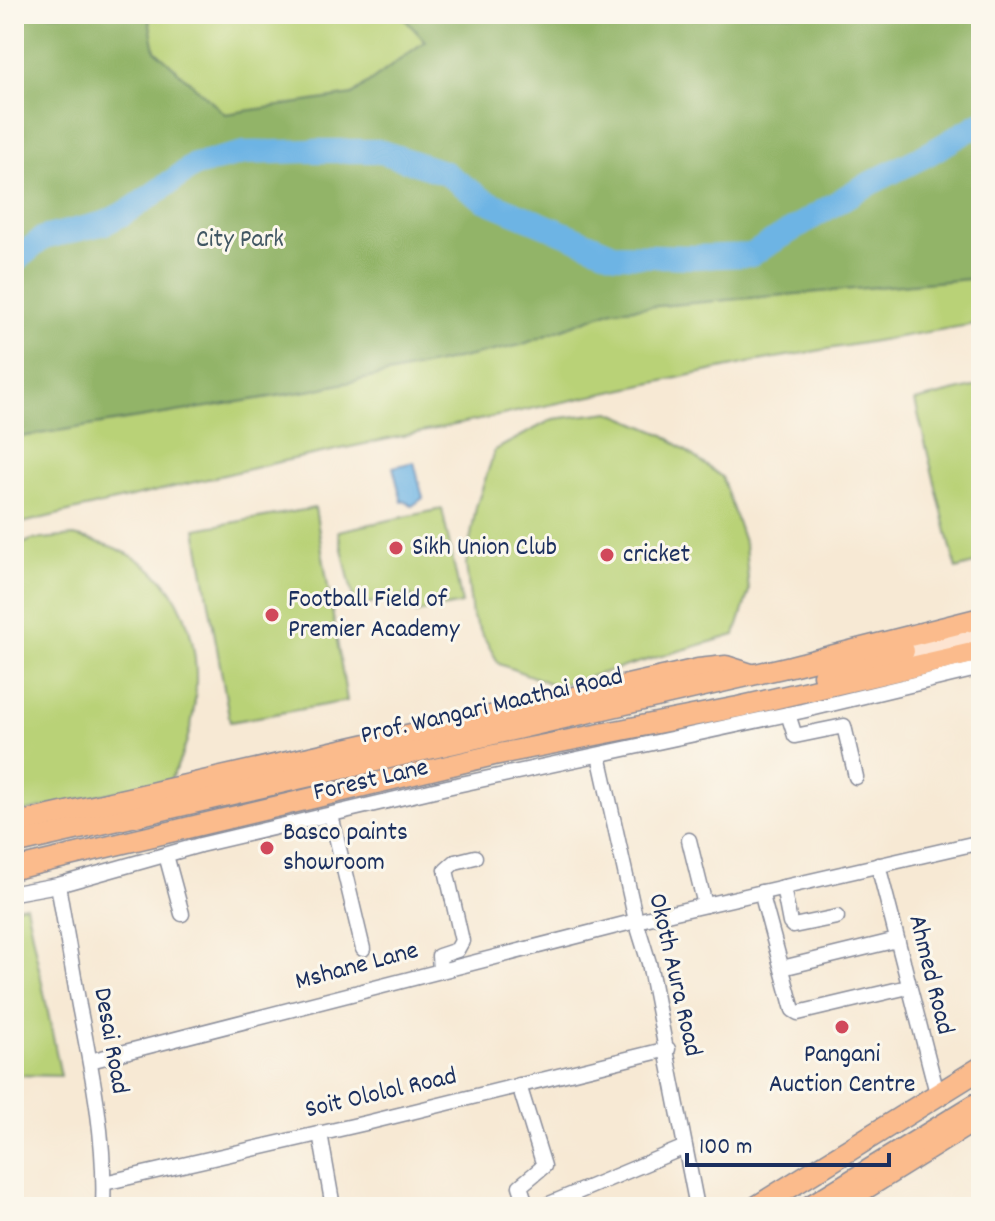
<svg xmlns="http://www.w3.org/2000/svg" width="995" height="1221" font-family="Dekko,sans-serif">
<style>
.green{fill:#b9d277;stroke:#6a806a;stroke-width:2}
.forest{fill:#92b468;stroke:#567263;stroke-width:2}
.water{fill:#6db4e4;stroke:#4472a1;stroke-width:2}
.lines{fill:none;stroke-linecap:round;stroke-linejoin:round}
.river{stroke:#6db4e4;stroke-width:24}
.minor-casing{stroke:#898c99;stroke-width:17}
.secondary-casing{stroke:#898c99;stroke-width:21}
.primary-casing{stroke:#898c99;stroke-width:23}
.trunk-casing{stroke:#898c99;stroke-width:25}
.minor{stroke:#fff;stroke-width:14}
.secondary{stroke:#fde4d1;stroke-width:18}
.primary{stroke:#fbbb8c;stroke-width:20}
.trunk{stroke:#fbbb8c;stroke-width:22}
.poi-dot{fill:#d1495b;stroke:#fbf7ec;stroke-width:3}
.labels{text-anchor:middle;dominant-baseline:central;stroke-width:6;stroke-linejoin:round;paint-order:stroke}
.park-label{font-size:26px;fill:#425864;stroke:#fbf7ec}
.poi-label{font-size:26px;fill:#1b2f5e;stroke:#fbf7ec;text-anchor:start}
.street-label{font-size:26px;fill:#1b2f5e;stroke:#fbf7ec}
</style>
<rect width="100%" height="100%" fill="#fbf7ec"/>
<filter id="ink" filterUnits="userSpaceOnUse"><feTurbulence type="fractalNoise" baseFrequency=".0125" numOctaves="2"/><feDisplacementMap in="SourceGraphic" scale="16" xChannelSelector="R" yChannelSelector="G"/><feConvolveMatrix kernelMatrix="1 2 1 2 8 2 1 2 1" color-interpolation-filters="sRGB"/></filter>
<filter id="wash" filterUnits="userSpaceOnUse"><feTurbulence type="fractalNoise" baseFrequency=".006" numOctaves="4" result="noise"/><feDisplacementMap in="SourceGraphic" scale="32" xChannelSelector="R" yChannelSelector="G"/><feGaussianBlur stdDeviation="1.8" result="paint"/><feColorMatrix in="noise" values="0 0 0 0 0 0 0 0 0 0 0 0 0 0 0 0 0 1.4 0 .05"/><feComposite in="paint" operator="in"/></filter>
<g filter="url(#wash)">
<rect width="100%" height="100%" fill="#f7e9d4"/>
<!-- green -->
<g class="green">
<polygon points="14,14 981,14 981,323 758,361 279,462 14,525"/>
<polygon points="981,385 981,562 956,569 915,401"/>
<polygon points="610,412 664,435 722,477 745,545 749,591 735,635 557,686 499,664 472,616 466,564 476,507 495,450 553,419"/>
<polygon points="315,508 347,701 230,722 196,529"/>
<polygon points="442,509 462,604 416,613 411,595 355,606 338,531"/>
<path d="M74 536C103 543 129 550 152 570 210 619 205 720 170 780L14 814V548L31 540Z"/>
<polygon points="26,905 61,1076 14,1075 14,907"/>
</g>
<!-- forest -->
<polygon class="forest" points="14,14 148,14 155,50 225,114 352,95 425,41 400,14 981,14 981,278 613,310 521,345 314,390 14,438"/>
<!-- water -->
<polygon class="water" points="414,462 423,498 412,506 405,501 402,502 393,467"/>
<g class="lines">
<!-- river -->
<polyline class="river" points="14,262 43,238 105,223 132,209 195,165 244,153 310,151 379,151 445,173 484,200 616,255 693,257 751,255 859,189 930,153 981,123"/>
</g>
</g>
<g filter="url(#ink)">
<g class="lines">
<!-- minor casing -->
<g class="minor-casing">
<g id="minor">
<polyline points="788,714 795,736 844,726 856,777"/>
<polyline points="599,755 636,921 649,963 697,1207"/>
<polyline points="331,815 363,949"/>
<polyline points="689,840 705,905"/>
<polyline points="166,855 182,914"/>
<polyline points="878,865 938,1097"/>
<path d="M58 885C65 925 72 965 79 1006 92 1072 106 1140 103 1207"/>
<polyline points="783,887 790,923 793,926 837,917"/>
<polyline points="761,892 793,1010 798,1013 908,987"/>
<polyline points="14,893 58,885 200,845 447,787 802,711 981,668"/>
<polyline points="782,968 897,940"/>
<polyline points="440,970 439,956 457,950 462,941 446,870 455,862 475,857"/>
<polyline points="90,1061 636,921 981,842"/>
<polyline points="519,1085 544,1166 520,1186 527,1207"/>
<polyline points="320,1133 333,1207"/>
<polyline points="104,1183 366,1123 668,1049"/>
<polyline points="542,1207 685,1147"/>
</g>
</g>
<!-- secondary casing -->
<g class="secondary-casing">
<polyline id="secondary" points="904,651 981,632"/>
</g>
<!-- primary casing -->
<g class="primary-casing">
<g id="primary">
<polyline points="823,675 904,651"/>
<polyline points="14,824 698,669 726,666 751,674"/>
<polyline points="14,844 791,666 981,618"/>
<polyline points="14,869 494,755 738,707 981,651"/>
<polyline points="836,1207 981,1117"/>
</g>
</g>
<!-- trunk casing -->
<g class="trunk-casing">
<g id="trunk">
<polyline points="757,1207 981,1068"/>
<polyline points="810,1207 981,1102"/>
</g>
</g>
<!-- minor -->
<use href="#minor" class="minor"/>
<!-- secondary -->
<use href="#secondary" class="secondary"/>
<!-- primary -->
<use href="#primary" class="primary"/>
<!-- trunk -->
<use href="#trunk" class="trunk"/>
</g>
</g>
<!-- markers -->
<g class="poi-dot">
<circle cx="396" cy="548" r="8"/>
<circle cx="607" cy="555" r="8"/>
<circle cx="272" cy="615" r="8"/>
<circle cx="267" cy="848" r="8"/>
<circle cx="842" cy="1027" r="8"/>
</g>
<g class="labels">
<!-- park labels -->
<g class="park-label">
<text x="240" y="240">City Park</text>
</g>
<!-- poi labels -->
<g class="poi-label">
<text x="412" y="548">Sikh Union Club</text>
<text x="623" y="555">cricket</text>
<text x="288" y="600">Football Field of<tspan x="288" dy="30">Premier Academy</tspan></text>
<text x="283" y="833">Basco paints<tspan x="283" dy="30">showroom</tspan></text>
<text x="842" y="1055" text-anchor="middle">Pangani<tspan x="842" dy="30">Auction Centre</tspan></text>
</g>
<!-- street labels -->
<g class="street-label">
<text transform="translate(492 707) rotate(-13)">Prof. Wangari Maathai Road</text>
<text transform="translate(371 781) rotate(-13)">Forest Lane</text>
<text transform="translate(357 967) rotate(-15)">Mshane Lane</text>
<text transform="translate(674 975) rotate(77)">Okoth Aura Road</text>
<text transform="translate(930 975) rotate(76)">Ahmed Road</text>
<text transform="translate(110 1041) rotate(80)">Desai Road</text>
<text transform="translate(381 1094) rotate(-13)">Soit Ololol Road</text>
</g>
</g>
<!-- margin -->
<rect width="995" height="1221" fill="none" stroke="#fbf7ec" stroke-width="48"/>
<!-- scale -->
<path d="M687 1153v12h202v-12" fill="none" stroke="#1b2f5e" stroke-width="4"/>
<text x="699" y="1153" font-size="24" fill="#1b2f5e" stroke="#fbf7ec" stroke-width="6" paint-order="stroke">100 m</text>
</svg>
